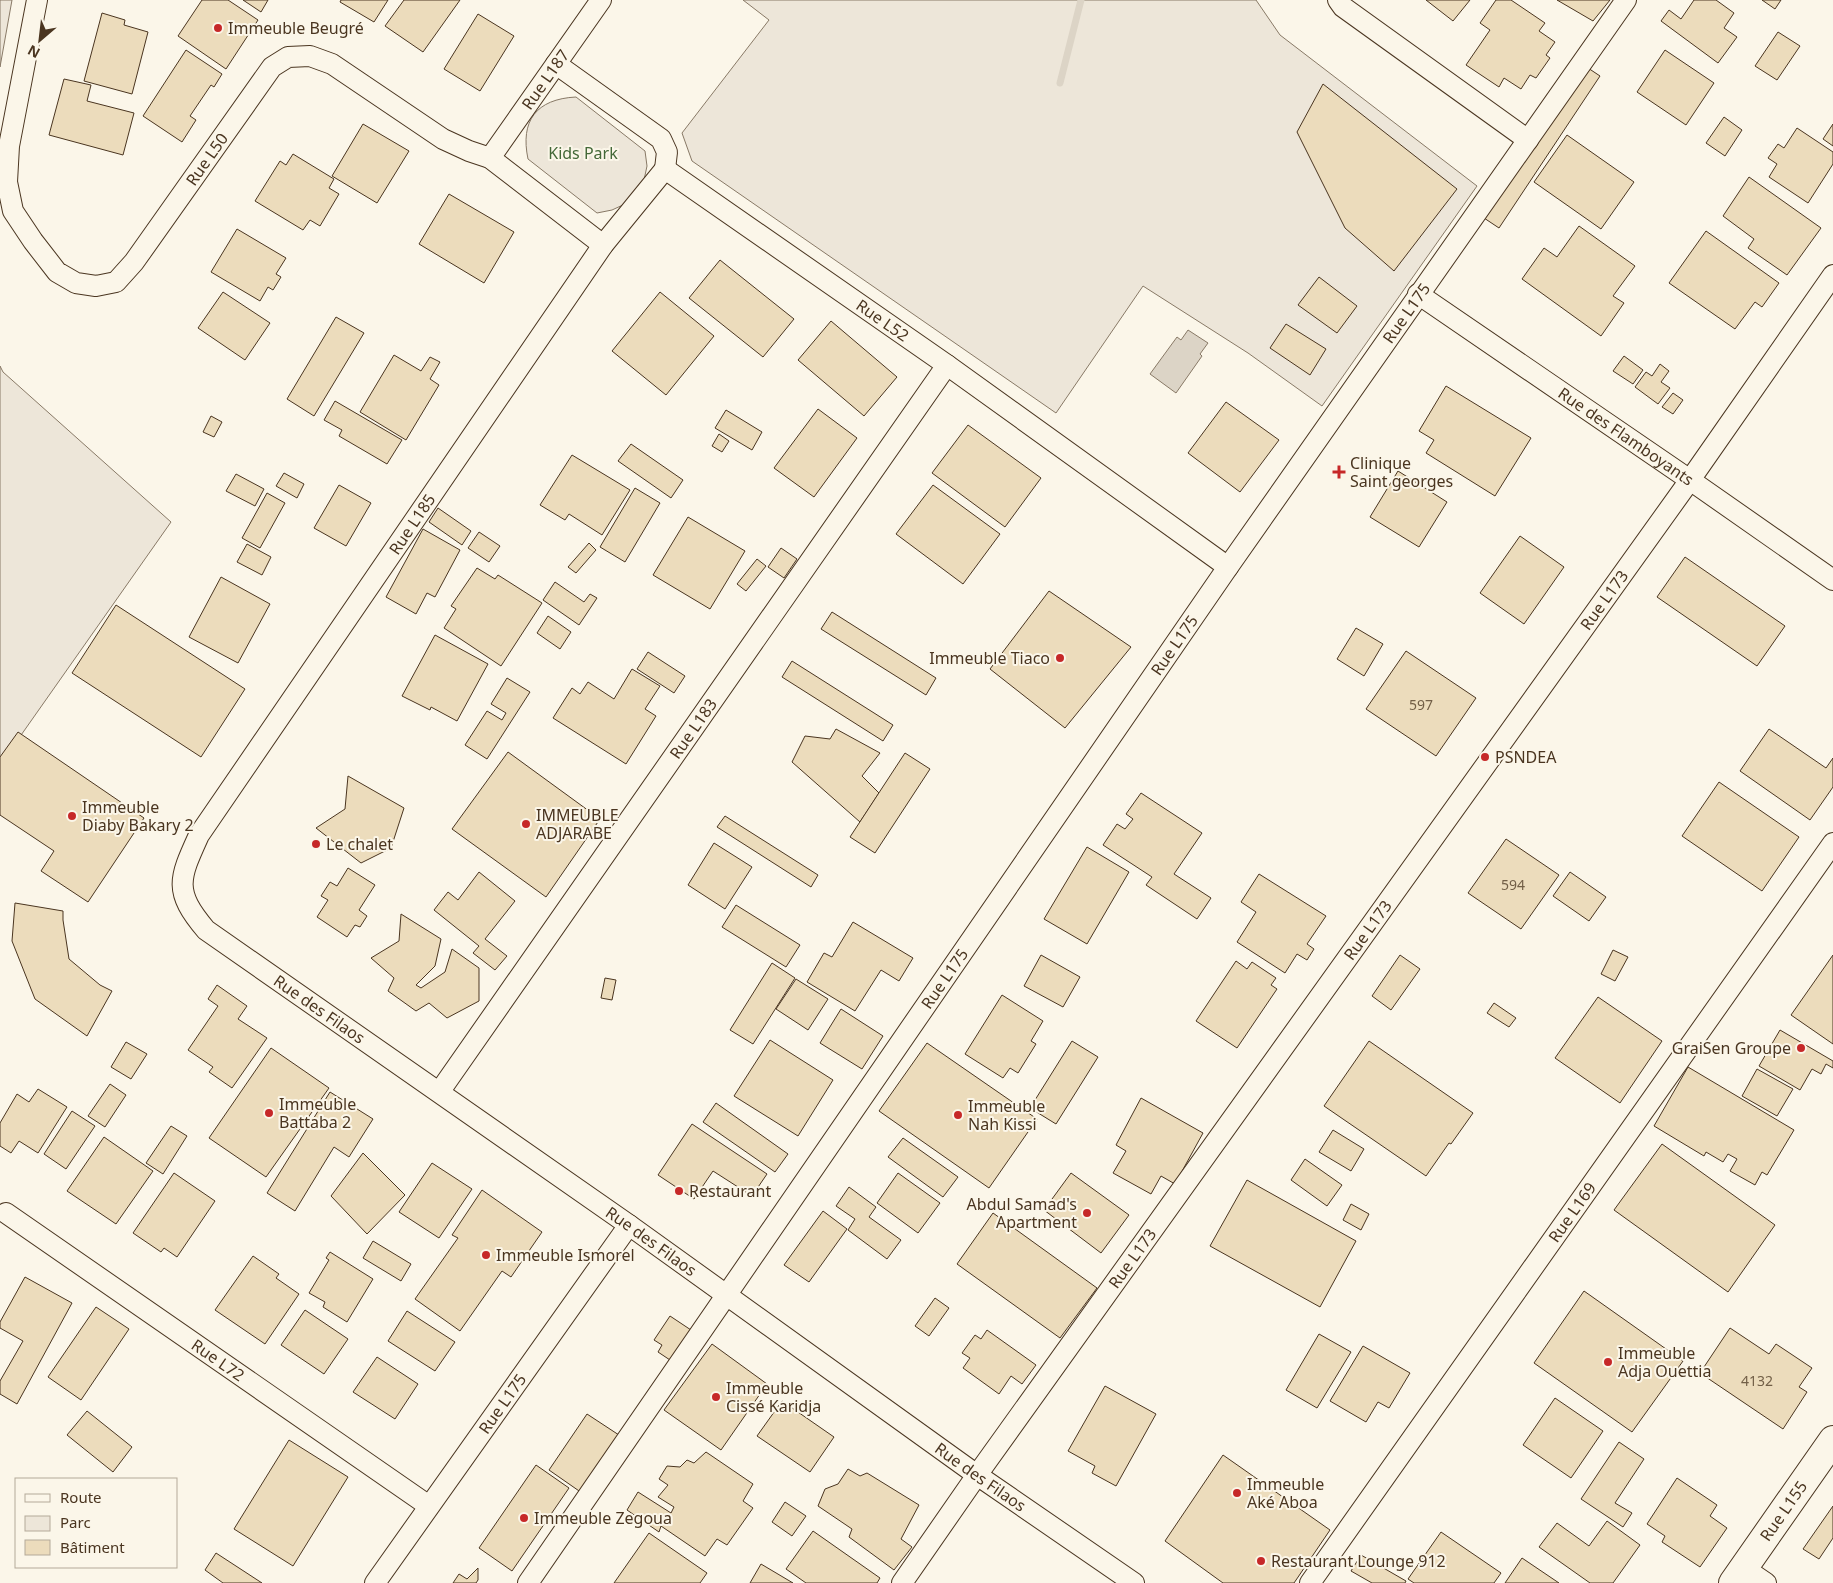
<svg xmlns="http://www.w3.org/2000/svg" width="1833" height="1583" font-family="'Noto Sans',sans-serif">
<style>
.green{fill:#ede6d9;stroke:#887966}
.water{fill:#dcd4c6;stroke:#887966}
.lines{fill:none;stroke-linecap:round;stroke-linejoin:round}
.stream{stroke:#dcd4c6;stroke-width:7}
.building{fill:#ecdcbc;stroke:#4a3520}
.street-casing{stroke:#4a3520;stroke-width:22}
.secondary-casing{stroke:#4a3520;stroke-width:30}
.street{stroke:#fbf6e9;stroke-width:20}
.secondary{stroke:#fbf6e9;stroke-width:28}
.poi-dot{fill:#c62828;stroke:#fbf6e9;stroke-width:2}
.labels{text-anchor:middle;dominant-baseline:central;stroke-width:4;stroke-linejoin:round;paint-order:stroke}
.number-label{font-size:14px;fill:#725f47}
.poi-label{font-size:16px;fill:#4a3520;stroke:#fbf6e9;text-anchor:start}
.street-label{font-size:16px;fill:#4a3520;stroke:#fbf6e9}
.park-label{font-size:16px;fill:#436837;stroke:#fbf6e9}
</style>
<rect width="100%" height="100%" fill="#fbf6e9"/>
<!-- green -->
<g class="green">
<polygon points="0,0 12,0 0,67"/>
<polygon points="743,0 1256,0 1280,35 1477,186 1322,406 1248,353 1143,286 1056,413 692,161 682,133 769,20"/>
<path d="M576 97 645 151 647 166 644 180 625 204 612 210 597 213 528 159C520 121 536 99 576 97Z"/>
<polygon points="0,366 3,372 171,522 0,765"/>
</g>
<!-- water -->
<polygon class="water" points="1188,330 1208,343 1200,354 1202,356 1176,393 1150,374 1177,337 1181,340"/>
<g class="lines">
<!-- stream -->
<polyline class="stream" points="1060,83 1081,0"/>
</g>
<!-- building -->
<g class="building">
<polygon points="202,0 228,0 258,20 226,69 178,36"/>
<polygon points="243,0 268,0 261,12"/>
<polygon points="341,0 388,0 374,22 340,2"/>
<polygon points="404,0 460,0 423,52 385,26"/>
<polygon points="1426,0 1470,0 1453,21"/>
<polygon points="1496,0 1511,0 1545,23 1539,31 1555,42 1546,55 1550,58 1536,78 1530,75 1521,89 1504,78 1499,87 1466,65 1490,30 1480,23"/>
<polygon points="1557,0 1610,0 1593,21"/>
<polygon points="1694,0 1716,0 1734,13 1724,28 1737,37 1718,63 1661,21 1669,10 1681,19"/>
<polygon points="1762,0 1781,0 1775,9"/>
<polygon points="102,13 125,20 124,25 148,32 132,94 84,81"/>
<polygon points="478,14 514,36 480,91 444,69"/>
<polygon points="1778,32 1800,46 1777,80 1755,66"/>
<polygon points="186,50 222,74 214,87 211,85 190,116 196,120 182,142 143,116"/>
<polygon points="1665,50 1714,83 1686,125 1637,92"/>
<polygon points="1585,66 1600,76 1499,228 1484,218"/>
<polygon points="64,79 91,85 87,101 134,113 123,155 49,135"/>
<polygon points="1323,84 1457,189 1394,271 1345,228 1297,132"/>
<polygon points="1724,117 1742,130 1725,156 1706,143"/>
<polygon points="363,124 409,151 377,203 332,176"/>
<polygon points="1833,124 1833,146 1823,139"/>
<polygon points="1797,128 1833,152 1833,164 1808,203 1769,177 1777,164 1768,158 1778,144 1784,148"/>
<polygon points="1567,135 1634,182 1601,229 1534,182"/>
<polygon points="293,154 334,179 329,188 339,194 320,226 310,220 303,230 255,201 280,161 286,165"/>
<polygon points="1749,177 1821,228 1787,275 1748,248 1754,239 1723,216"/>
<polygon points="449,194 514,232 484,283 419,244"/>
<polygon points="1579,226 1635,266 1613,296 1624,303 1601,336 1522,279 1544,248 1557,257"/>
<polygon points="237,229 286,258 276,274 281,277 273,290 268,287 260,301 211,272"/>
<polygon points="1706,231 1779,283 1762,307 1755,302 1735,329 1669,283"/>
<polygon points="720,260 794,319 763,357 689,298"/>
<polygon points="1319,277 1357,306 1337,333 1298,305"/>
<polygon points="223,292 270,323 245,360 198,328"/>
<polygon points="660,292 714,336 666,395 612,351"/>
<polygon points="336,317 364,333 314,416 287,399"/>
<polygon points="831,321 897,377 864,416 798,360"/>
<polygon points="1286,324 1326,349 1310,375 1270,348"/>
<polygon points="394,355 421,371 430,357 440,362 430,379 439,385 406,440 360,412"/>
<polygon points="1624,356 1643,370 1633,384 1613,371"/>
<polygon points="1660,364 1669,371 1661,382 1670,388 1658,404 1635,387 1646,372 1652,376"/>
<polygon points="1446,386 1531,438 1495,496 1426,453 1434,440 1419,431"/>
<polygon points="1673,393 1683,400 1673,414 1662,407"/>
<polygon points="335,401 402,440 387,464 339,436 342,430 324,420"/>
<polygon points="1226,402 1279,440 1240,492 1188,453"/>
<polygon points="818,409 857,438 814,497 774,468"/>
<polygon points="726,410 762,432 752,450 715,428"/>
<polygon points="211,416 222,422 214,437 203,432"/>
<polygon points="968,425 1041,478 1005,527 932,473"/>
<polygon points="719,434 729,441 722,452 712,446"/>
<polygon points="631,444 683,480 671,498 618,461"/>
<polygon points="572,455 630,490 602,535 569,514 565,520 540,505"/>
<polygon points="1398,471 1447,502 1419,547 1370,517"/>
<polygon points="284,473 304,484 297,498 276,486"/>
<polygon points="236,474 264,489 255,506 226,491"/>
<polygon points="339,485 371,503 346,546 314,528"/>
<polygon points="933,485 1000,534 963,584 896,534"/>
<polygon points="635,488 660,503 625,562 600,547"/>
<polygon points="267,493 285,503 260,548 242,538"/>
<polygon points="438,508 471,531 462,545 429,522"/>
<polygon points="688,517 745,551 710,609 653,575"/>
<polygon points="423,529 460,550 435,597 427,593 416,614 386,597"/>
<polygon points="479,532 500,546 489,562 468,548"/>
<polygon points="1520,536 1564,567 1524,624 1480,593"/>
<polygon points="589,543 596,550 576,573 568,567"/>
<polygon points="247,544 271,557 262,575 237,562"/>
<polygon points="781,548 797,559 784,578 768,567"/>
<polygon points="1685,557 1785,626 1757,666 1657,597"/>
<polygon points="757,559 766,566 746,591 737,584"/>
<polygon points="477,568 495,579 498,575 542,603 501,666 444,628 456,609 451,606"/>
<polygon points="221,577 270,604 238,663 189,637"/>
<polygon points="555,582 584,602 590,594 597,598 579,625 543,600"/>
<polygon points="1049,591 1131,647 1065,728 990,669"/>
<polygon points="116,605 245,689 201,757 72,673"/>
<polygon points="832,612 936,678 926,695 821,629"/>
<polygon points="548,616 571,632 560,649 537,633"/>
<polygon points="1356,628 1383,644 1364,676 1337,659"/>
<polygon points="435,635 488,664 457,721 431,707 430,710 402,696"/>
<polygon points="1406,651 1476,698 1436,756 1366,709"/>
<polygon points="648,652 685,676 674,693 637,669"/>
<polygon points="792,661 893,725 883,741 782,677"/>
<polygon points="632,669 660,686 645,709 656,716 626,764 553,718 572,688 580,694 588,682 614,699"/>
<polygon points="507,678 530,692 487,759 465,745 487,711 502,720 506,713 491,704"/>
<polygon points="836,729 880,753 862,776 879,793 860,822 792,762 805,736 830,739"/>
<polygon points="1769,729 1826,768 1833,758 1833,787 1810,820 1740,771"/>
<polygon points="18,732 144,818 88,902 41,871 54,851 0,815 0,757"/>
<polygon points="508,752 600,819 546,897 452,829"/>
<polygon points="905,753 930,769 875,853 850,837"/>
<polygon points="348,776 404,808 391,848 361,863 316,828 345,809"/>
<polygon points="1719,782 1799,837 1762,891 1682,836"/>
<polygon points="1141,793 1202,833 1174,874 1211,898 1197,919 1146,885 1152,877 1103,845 1117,824 1125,829 1133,819 1126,814"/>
<polygon points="725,816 818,875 811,887 717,827"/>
<polygon points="1506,839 1559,875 1521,929 1468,893"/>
<polygon points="714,843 752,867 725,909 688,885"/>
<polygon points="1087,847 1129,872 1087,944 1044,919"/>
<polygon points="348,868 375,885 359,910 367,916 360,927 355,925 347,937 317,917 328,900 321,896 330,882 337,886"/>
<polygon points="479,872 515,901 485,939 507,956 495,970 473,953 479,946 434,910 448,892 458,900"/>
<polygon points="1570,872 1606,897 1589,921 1553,896"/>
<polygon points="1259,874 1326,916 1307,944 1314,949 1307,960 1297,954 1285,973 1237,942 1256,912 1241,902"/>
<polygon points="15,903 63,911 63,920 69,959 100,985 112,991 87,1036 35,999 12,941"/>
<polygon points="736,905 800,945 786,967 722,927"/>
<polygon points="401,914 441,939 435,966 416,985 421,988 445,972 452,949 479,968 479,1001 447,1018 429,1003 416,1011 388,991 394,978 371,958 399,941"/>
<polygon points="853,922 913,958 899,981 881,970 855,1011 807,982 824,953 832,957"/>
<polygon points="1613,950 1628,957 1615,981 1601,974"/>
<polygon points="1041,955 1080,977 1063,1007 1024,986"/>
<polygon points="1400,955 1420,969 1391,1010 1372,996"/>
<polygon points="1833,955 1833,1044 1791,1015"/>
<polygon points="1236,961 1247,969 1252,962 1276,978 1271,985 1277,989 1237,1048 1196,1021"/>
<polygon points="772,963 795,978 753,1044 730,1030"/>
<polygon points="605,978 616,980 612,1000 601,998"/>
<polygon points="796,979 828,999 808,1030 776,1009"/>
<polygon points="217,985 247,1006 238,1019 267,1038 232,1088 209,1072 213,1067 188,1050 218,1006 208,999"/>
<polygon points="1002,995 1043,1021 1031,1041 1036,1044 1018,1073 1010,1068 1003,1078 965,1054"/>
<polygon points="1598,997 1662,1041 1620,1103 1555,1058"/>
<polygon points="1494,1003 1516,1018 1509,1027 1487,1013"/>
<polygon points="841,1009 883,1036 862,1069 820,1043"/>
<polygon points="1780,1030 1833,1061 1833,1068 1826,1064 1821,1074 1812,1069 1800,1090 1759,1066"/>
<polygon points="770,1040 833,1080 798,1136 734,1096"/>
<polygon points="1072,1041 1098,1057 1056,1124 1030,1108"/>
<polygon points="1369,1041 1473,1113 1451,1144 1449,1143 1426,1176 1324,1106"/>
<polygon points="126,1042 147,1054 131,1079 111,1067"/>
<polygon points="927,1043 1037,1119 989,1188 879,1111"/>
<polygon points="271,1048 329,1088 266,1177 209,1138"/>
<polygon points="1688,1067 1794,1130 1767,1175 1762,1172 1755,1185 1730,1171 1737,1159 1728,1154 1723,1162 1706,1152 1704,1156 1654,1126"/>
<polygon points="1757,1069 1793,1089 1777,1116 1742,1096"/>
<polygon points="110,1084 126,1095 105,1127 88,1116"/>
<polygon points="38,1089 67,1107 38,1153 19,1141 11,1153 0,1146 0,1123 17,1094 29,1102"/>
<polygon points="330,1092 373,1119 349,1157 334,1147 295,1211 267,1193"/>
<polygon points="1141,1098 1203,1133 1175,1184 1161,1176 1151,1194 1113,1173 1126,1151 1116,1145"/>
<polygon points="716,1103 788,1154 775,1172 703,1122"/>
<polygon points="72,1111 95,1126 66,1169 44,1154"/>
<polygon points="692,1124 767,1174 752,1196 713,1171 694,1199 658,1175"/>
<polygon points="171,1126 187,1136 163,1174 146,1163"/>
<polygon points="1333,1130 1364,1149 1351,1171 1319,1152"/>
<polygon points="104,1137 153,1171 116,1224 67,1191"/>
<polygon points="903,1138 958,1177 943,1197 888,1157"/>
<polygon points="1662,1144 1775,1225 1728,1292 1614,1210"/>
<polygon points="363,1153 405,1195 367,1234 331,1196"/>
<polygon points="1305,1159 1342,1185 1327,1206 1291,1180"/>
<polygon points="432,1163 472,1189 439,1238 399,1212"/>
<polygon points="174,1173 215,1201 177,1257 164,1248 161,1252 133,1233"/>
<polygon points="898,1173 940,1203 918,1233 877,1203"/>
<polygon points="1071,1173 1129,1215 1101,1253 1044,1210"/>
<polygon points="1247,1180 1356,1241 1320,1307 1210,1246"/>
<polygon points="849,1187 876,1207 869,1217 901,1240 887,1259 848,1230 855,1219 836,1206"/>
<polygon points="482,1190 542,1232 511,1277 502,1271 460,1331 415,1299 458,1238 452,1235"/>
<polygon points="1351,1204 1369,1214 1361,1230 1343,1220"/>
<polygon points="823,1211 847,1229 809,1282 784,1265"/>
<polygon points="993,1213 1097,1288 1060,1338 957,1264"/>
<polygon points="373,1241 411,1264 401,1281 363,1258"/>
<polygon points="330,1252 373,1279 347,1322 323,1307 325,1302 309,1293 329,1260 326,1258"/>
<polygon points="253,1256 279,1274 276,1278 299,1294 265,1344 215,1310"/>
<polygon points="25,1277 72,1303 17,1404 0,1394 0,1381 23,1341 0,1328 0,1322"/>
<polygon points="1584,1291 1683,1361 1632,1432 1534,1363"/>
<polygon points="935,1298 949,1308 929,1336 915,1326"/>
<polygon points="96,1307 129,1329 81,1400 48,1377"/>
<polygon points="305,1310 348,1339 324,1374 281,1345"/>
<polygon points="407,1311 455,1342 435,1371 388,1341"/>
<polygon points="670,1316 694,1332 673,1362 658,1352 662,1345 654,1340"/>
<polygon points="1730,1328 1769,1354 1776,1344 1812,1368 1799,1387 1807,1392 1783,1429 1700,1373"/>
<polygon points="987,1330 1036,1365 1022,1384 1011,1376 999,1394 963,1368 970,1358 962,1353 975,1335 981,1339"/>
<polygon points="1319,1334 1351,1352 1317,1408 1286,1390"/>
<polygon points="712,1344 767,1384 721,1450 664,1410"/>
<polygon points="1363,1346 1410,1373 1389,1408 1378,1402 1366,1422 1330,1401"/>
<polygon points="377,1357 418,1384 395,1419 353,1392"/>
<polygon points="1105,1386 1156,1414 1116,1486 1092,1473 1095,1466 1068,1451"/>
<polygon points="1555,1398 1603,1431 1571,1478 1523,1445"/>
<polygon points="782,1401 834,1437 810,1472 757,1436"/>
<polygon points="87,1411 132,1447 113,1472 67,1435"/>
<polygon points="587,1414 622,1437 582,1493 549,1470"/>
<polygon points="289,1440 348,1477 293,1566 234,1529"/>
<polygon points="1619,1442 1644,1459 1615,1503 1632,1513 1623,1527 1581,1499"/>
<polygon points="706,1452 753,1484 743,1501 753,1508 727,1545 717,1539 705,1556 661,1526 659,1532 627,1510 638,1492 671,1513 674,1507 658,1497 668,1485 659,1479 667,1466 680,1467 687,1460 694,1463"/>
<polygon points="1223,1455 1330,1530 1294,1583 1223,1583 1165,1541"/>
<polygon points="536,1465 569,1488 512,1571 479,1548"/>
<polygon points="848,1469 860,1476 867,1473 919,1505 901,1539 912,1547 894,1570 849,1537 852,1529 818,1506 825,1489 838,1484"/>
<polygon points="1677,1478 1717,1505 1710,1516 1727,1528 1700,1567 1662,1542 1665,1536 1647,1524"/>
<polygon points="785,1502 806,1516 792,1536 772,1522"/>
<polygon points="1833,1506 1833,1538 1819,1559 1803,1549"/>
<polygon points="1607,1521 1640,1545 1613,1583 1590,1583 1539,1547 1557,1523 1589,1546"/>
<polygon points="813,1531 880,1578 877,1583 806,1583 786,1569"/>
<polygon points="1441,1532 1501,1573 1494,1583 1414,1583 1408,1579"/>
<polygon points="649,1533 707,1573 700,1583 614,1583"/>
<polygon points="216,1553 262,1583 223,1583 205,1570"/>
<polygon points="1361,1555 1406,1581 1405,1583 1372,1583 1351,1571"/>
<polygon points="1522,1558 1559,1583 1505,1583"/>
<polygon points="761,1564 793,1583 750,1583"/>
<polygon points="478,1568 478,1580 476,1583 453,1583 459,1574 467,1579"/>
</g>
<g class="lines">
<!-- street casing -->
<g class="street-casing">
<g id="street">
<path id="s1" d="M37 0 9 146 7 182 13 211 33 241 57 272 76 283 96 286 116 282 134 262 272 67 288 57 310 56 332 64 443 139 469 151 490 158 603 245"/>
<polyline points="1338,0 1343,7 1528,140"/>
<polyline points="556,64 661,139 667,152 665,169"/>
<path id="s2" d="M490 158 601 0"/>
<path id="s3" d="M665 169 603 245 199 835C179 879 173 891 206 930L629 1225 977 1475 1134 1583"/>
<path id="s4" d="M665 169 947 365 1228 567"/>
<path id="s5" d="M1418 294 1690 480 1833 580"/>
<path id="s6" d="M440 1091 947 365"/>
<path id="s7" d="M6 1213 429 1506"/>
<polyline points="1744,1568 1766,1583"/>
<path id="s8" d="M375 1583 629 1225"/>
<path id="s9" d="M528 1583 1228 567 1626 0"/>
<path id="s10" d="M902 1583 977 1475 1690 480 1833 275"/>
<path id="s11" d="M1310 1583 1833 843"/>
</g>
</g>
<!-- secondary casing -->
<g class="secondary-casing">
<g id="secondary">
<path id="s12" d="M1733 1583 1833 1440"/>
</g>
</g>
<!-- street -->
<use href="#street" class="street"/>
<!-- secondary -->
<use href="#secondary" class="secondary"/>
</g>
<!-- markers -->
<g class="poi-dot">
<circle cx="218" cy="28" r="5"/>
<path d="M1336.5 464.5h5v5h5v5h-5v5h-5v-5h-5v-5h5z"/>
<circle cx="1060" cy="658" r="5"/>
<circle cx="1485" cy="757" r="5"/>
<circle cx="72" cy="816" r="5"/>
<circle cx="526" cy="824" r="5"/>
<circle cx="316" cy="844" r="5"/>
<circle cx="1801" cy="1048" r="5"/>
<circle cx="269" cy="1113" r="5"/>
<circle cx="958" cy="1115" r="5"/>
<circle cx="679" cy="1191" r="5"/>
<circle cx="1087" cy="1213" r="5"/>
<circle cx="486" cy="1255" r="5"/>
<circle cx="1608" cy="1362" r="5"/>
<circle cx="716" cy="1397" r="5"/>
<circle cx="1237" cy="1493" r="5"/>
<circle cx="524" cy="1518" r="5"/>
<circle cx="1261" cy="1561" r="5"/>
</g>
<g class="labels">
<!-- number labels -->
<g class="number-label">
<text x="1421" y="704">597</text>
<text x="1513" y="884">594</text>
<text x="1757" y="1380">4132</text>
</g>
<!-- poi labels -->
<g class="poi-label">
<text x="228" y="28">Immeuble Beugré</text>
<text x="1350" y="463">Clinique<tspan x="1350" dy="18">Saint georges</tspan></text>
<text x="1050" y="658" text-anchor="end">Immeuble Tiaco</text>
<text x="1495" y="757">PSNDEA</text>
<text x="82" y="807">Immeuble<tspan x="82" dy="18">Diaby Bakary 2</tspan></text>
<text x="536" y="815">IMMEUBLE<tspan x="536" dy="18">ADJARABE</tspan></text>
<text x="326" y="844">Le chalet</text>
<text x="1791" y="1048" text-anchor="end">GraiSen Groupe</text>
<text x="279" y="1104">Immeuble<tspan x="279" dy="18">Battaba 2</tspan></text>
<text x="968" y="1106">Immeuble<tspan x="968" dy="18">Nah Kissi</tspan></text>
<text x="689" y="1191">Restaurant</text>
<text x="1077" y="1204" text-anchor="end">Abdul Samad's<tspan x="1077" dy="18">Apartment</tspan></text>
<text x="496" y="1255">Immeuble Ismorel</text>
<text x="1618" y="1353">Immeuble<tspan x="1618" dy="18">Adja Ouettia</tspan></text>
<text x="726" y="1388">Immeuble<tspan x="726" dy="18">Cissé Karidja</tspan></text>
<text x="1247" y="1484">Immeuble<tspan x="1247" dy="18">Aké Aboa</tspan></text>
<text x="534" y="1518">Immeuble Zegoua</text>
<text x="1271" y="1561">Restaurant Lounge 912</text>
</g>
<!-- street labels -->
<g class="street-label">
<text stroke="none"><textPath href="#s2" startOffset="96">Rue L187</textPath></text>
<text stroke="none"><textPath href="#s1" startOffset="505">Rue L50</textPath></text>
<text stroke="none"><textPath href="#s9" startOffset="1544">Rue L175</textPath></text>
<text stroke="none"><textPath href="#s4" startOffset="265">Rue L52</textPath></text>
<text stroke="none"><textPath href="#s5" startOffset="252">Rue des Flamboyants</textPath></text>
<text transform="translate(412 524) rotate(-56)">Rue L185</text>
<text stroke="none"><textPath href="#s10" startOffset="1208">Rue L173</textPath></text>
<text stroke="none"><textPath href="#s9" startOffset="1139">Rue L175</textPath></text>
<text stroke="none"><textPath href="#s6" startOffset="442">Rue L183</textPath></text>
<text stroke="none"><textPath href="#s10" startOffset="802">Rue L173</textPath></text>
<text stroke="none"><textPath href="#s9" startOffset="734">Rue L175</textPath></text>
<text stroke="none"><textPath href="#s3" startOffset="1056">Rue des Filaos</textPath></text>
<text stroke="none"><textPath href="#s11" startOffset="454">Rue L169</textPath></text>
<text stroke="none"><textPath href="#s3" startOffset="1461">Rue des Filaos</textPath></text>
<text stroke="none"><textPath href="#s10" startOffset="398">Rue L173</textPath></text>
<text stroke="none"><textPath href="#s7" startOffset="258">Rue L72</textPath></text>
<text stroke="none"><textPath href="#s8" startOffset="220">Rue L175</textPath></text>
<text stroke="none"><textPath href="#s3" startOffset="1866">Rue des Filaos</textPath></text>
<text stroke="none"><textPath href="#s12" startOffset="88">Rue L155</textPath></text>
</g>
<!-- park labels -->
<g class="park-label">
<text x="583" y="153">Kids Park</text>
</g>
</g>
<!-- legend -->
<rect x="15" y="1478" width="162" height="90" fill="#fbf6e9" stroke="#b4a999"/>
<rect x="25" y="1494" width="25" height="8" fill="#fbf6e9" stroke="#b4a999"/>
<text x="60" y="1503" font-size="15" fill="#4a3520">Route</text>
<rect x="25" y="1516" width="25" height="15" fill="#ede6d9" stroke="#b4a999"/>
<text x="60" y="1528" font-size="15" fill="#4a3520">Parc</text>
<rect x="25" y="1540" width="25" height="15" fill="#ecdcbc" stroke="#b4a999"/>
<text x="60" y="1553" font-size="15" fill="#4a3520">Bâtiment</text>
<!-- north arrow -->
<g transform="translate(40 40) rotate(208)" stroke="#fbf6e9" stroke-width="4" paint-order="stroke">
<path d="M0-4L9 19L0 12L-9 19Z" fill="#4a3520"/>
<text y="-8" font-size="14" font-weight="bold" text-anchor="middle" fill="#4a3520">N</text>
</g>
</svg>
